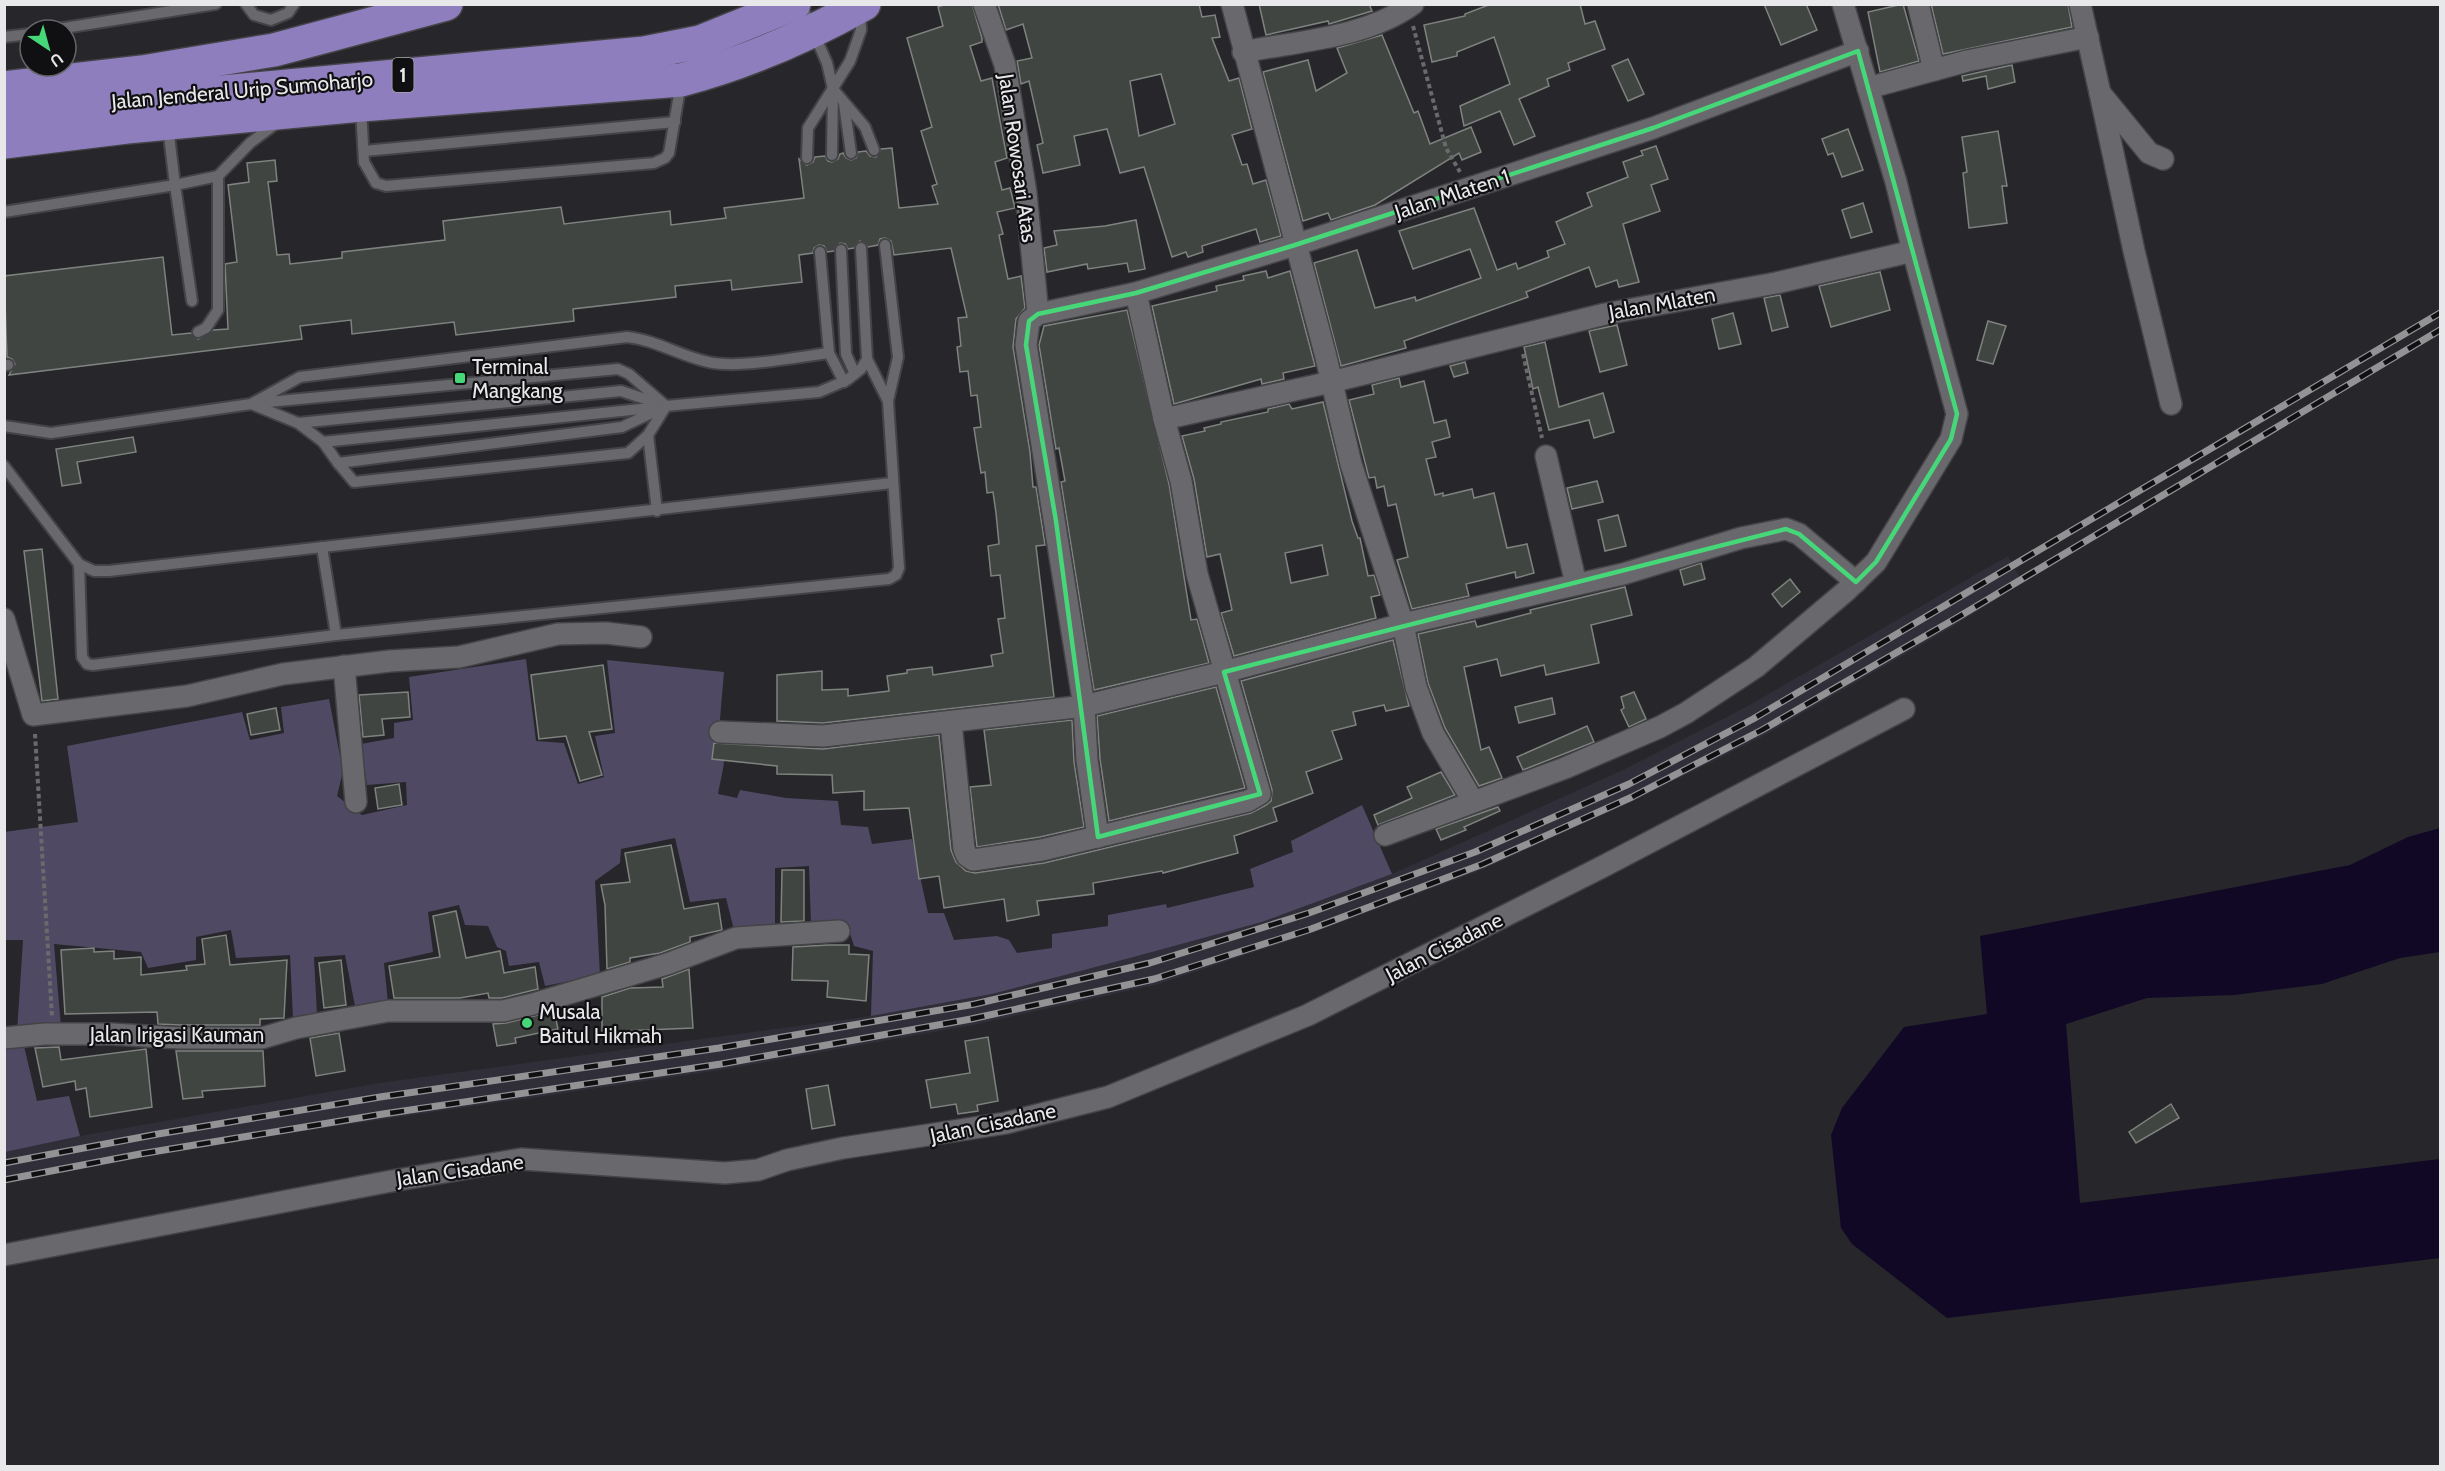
<svg xmlns="http://www.w3.org/2000/svg" width="2445" height="1471" font-family="Cabin,sans-serif">
<style>
.built{fill:#302e38}
.green{fill:#4f4964}
.water{fill:#110825}
.building{fill:#414541;stroke:#7e837f;stroke-width:1.5;fill-rule:evenodd}
.lines{fill:none;stroke-linecap:round;stroke-linejoin:round}
.service-casing{stroke:#444347;stroke-width:14}
.minor-casing{stroke:#444347;stroke-width:24}
.trunk-casing{stroke:#444347;stroke-width:36}
.path{stroke:#6a696c;stroke-width:4;stroke-dasharray:4.5 3;stroke-linecap:butt}
.service{stroke:#69686d;stroke-width:10}
.minor{stroke:#69686d;stroke-width:21}
.trunk{stroke:#8e7ebd;stroke-width:33}
.rail-casing{stroke:#939295;stroke-width:7}
.rail{stroke:#100f11;stroke-width:4.5;stroke-dasharray:14;stroke-linecap:butt}
.marked{fill:none;stroke:#46d779;stroke-width:4.5;stroke-linejoin:round}
.poi-dot{fill:#46d779;stroke:#100f11;stroke-width:2}
.labels{text-anchor:middle;dominant-baseline:central;stroke-width:4.5;stroke-linejoin:round;paint-order:stroke}
.shield{fill:#100f11;stroke:#a7a7a9;stroke-width:1.5}
.shield-label{font-size:20px;font-weight:bold;fill:#e8e8ea}
.street-label{font-size:21px;fill:#e8e8ea;stroke:#100f11}
.poi-label{font-size:21px;fill:#e8e8ea;stroke:#100f11;text-anchor:start}
</style>
<rect width="100%" height="100%" fill="#27262a"/>
<!-- built -->
<polygon class="built" points="2008,556 2023,583 1942,633 1763,736 1633,801 1484,869 1312,933 1155,985 973,1025 721,1070 140,1155 5,1182 4,1152 80,1136 379,1083 871,1016 992,994 1262,922 1392,874 1623,770 1746,707"/>
<!-- green -->
<g class="green">
<path d="M526 659 536 741 564 743 578 784 604 777 595 736 615 733 607 660 724 672 719 731C731 747 721 775 718 794L737 798 740 790 786 798 838 801 841 825 868 827 872 844 912 839 928 913H944L954 940 997 936 1009 940 1017 953 1052 948V934L1108 926V915L1166 904 1167 908 1254 887 1250 869 1293 852 1291 841 1362 805 1392 874 1262 922 1126 959 992 994 871 1016 873 951 854 946 846 921 811 925 809 866 775 868V925L735 934 726 898 690 902 675 838 621 849 620 863 595 881 600 975 545 986 539 962 509 966 506 951 497 947 488 926 465 925 459 905 428 912 433 952 384 963 388 1003 355 1006 345 955 314 957 317 1015 293 1018 290 955 236 958 231 930 196 937V960L148 968 141 952 54 944 61 1027 17 1032 23 940H5L4 832 78 822 67 746 242 712 250 740 284 733 281 707 329 699 343 771 337 796 362 815 407 805 406 782 367 785 361 744 394 738V723L413 720 409 677Z"/>
<polygon points="24,1046 37,1101 69,1096 80,1136 5,1152 4,1048"/>
</g>
<!-- water -->
<polygon class="water" points="2440,828 2440,952 2400,958 2322,984 2234,995 2147,998 2066,1024 2080,1203 2440,1159 2440,1258 1947,1318 1852,1244 1841,1228 1831,1135 1842,1108 1904,1027 1987,1014 1980,936 2350,865 2408,837"/>
<!-- building -->
<g class="building">
<polygon points="946,4 972,4 982,38 982,42 970,46 981,81 992,78 1007,158 995,162 1002,190 1010,188 1015,208 997,212 1003,234 999,235 1008,279 1021,276 1025,308 1016,319 1013,347 1030,452 1033,487 1036,487 1045,545 1036,546 1054,697 823,723 777,721 777,675 822,671 822,690 848,689 848,696 889,691 887,676 907,673 907,670 932,667 933,675 993,666 991,655 1003,653 998,619 1005,618 1000,575 991,576 988,546 999,544 996,513 993,492 987,493 985,472 981,473 977,448 974,428 981,427 977,395 971,396 968,371 960,372 957,347 961,346 958,318 967,317 951,248 894,255 891,241 885,238 880,239 878,245 868,247 860,241 854,248 848,249 845,244 840,243 834,251 827,252 824,246 819,245 814,248 813,253 799,255 802,282 732,290 731,280 675,286 676,297 573,309 574,321 456,335 454,322 352,334 351,320 300,326 302,339 9,375 15,364 12,359 7,357 4,276 163,257 172,335 191,333 198,339 213,330 228,329 225,264 237,262 228,185 249,182 247,163 275,160 277,181 268,182 277,255 289,254 290,264 342,258 342,252 445,240 443,221 561,207 564,224 670,211 671,225 726,218 724,208 804,198 799,159 807,165 813,162 815,157 825,156 828,161 832,162 838,159 840,154 843,153 846,158 851,160 856,158 858,152 866,151 870,156 876,157 881,149 892,148 899,208 938,204 932,186 937,184 921,131 932,127 907,38 943,26 938,7"/>
<path d="M998 4H1199L1202 17 1215 15 1220 37 1212 38 1229 81 1239 78 1252 129 1232 135 1242 165 1247 164 1253 184 1266 180 1281 236 1260 242 1256 229 1202 246 1203 252 1188 257 1186 252 1172 257 1144 167 1120 173 1107 129 1074 136 1080 165 1043 173 1037 145 1043 143 1029 81 1021 84 1017 61 1032 58 1023 24 1006 30ZM1161 74 1175 124 1139 136 1130 81Z"/>
<polygon points="1259,4 1369,4 1372,11 1329,24 1328,21 1266,35"/>
<polygon points="1491,4 1580,4 1585,24 1595,21 1605,49 1568,63 1570,70 1547,79 1549,86 1519,99 1535,136 1514,145 1500,111 1464,126 1460,106 1510,84 1494,37 1457,52 1457,56 1432,62 1424,25 1465,16 1465,14"/>
<polygon points="1764,4 1806,4 1817,30 1781,45"/>
<polygon points="1903,4 1919,61 1880,72 1868,12"/>
<polygon points="1931,4 2068,4 2072,27 1943,54"/>
<polygon points="1382,35 1414,113 1418,111 1430,144 1471,127 1481,152 1462,160 1459,153 1375,205 1331,220 1328,213 1303,221 1263,72 1308,60 1316,91 1347,73 1337,48"/>
<polygon points="1628,59 1644,94 1628,101 1612,66"/>
<polygon points="2012,65 2015,82 1988,89 1986,76 1963,81 1962,76"/>
<polygon points="1848,129 1863,170 1842,177 1833,153 1828,155 1822,139"/>
<polygon points="1998,131 2007,186 2002,186 2007,223 1969,228 1963,173 1967,172 1962,137"/>
<polygon points="1656,146 1668,179 1651,185 1660,211 1623,224 1639,282 1619,287 1617,280 1596,287 1589,267 1526,292 1528,297 1404,341 1406,348 1341,366 1314,263 1357,250 1375,308 1415,297 1416,301 1481,278 1470,249 1413,269 1399,231 1474,208 1497,270 1516,263 1518,269 1549,257 1547,251 1565,244 1556,222 1592,206 1587,193 1628,177 1623,162 1643,155 1641,151"/>
<polygon points="1863,203 1872,232 1851,238 1842,210"/>
<polygon points="1136,220 1145,269 1129,272 1127,263 1088,269 1087,264 1047,272 1044,248 1057,245 1054,231 1105,226"/>
<polygon points="1266,271 1268,278 1290,271 1315,366 1283,373 1284,379 1262,384 1261,379 1174,404 1152,306 1217,291 1216,286 1244,280 1243,276"/>
<polygon points="1880,272 1890,310 1831,327 1819,286"/>
<polygon points="1780,295 1788,327 1772,331 1764,298"/>
<polygon points="1127,310 1169,484 1191,620 1197,619 1209,663 1094,690 1061,482 1065,481 1059,448 1056,449 1039,345 1044,326"/>
<polygon points="1733,313 1741,344 1719,349 1712,319"/>
<polygon points="1988,321 2006,326 1993,364 1977,360"/>
<polygon points="1617,325 1627,365 1600,372 1589,331"/>
<polygon points="1545,342 1559,407 1603,393 1614,432 1594,438 1589,420 1549,430 1538,387 1533,389 1524,347"/>
<polygon points="1465,362 1468,373 1454,377 1450,366"/>
<polygon points="1399,378 1401,387 1424,381 1434,423 1446,420 1450,437 1432,442 1436,457 1426,459 1435,495 1443,493 1443,496 1472,489 1474,498 1494,493 1507,548 1527,544 1534,573 1516,578 1515,572 1466,584 1469,596 1412,609 1397,560 1408,557 1396,504 1388,506 1384,486 1377,488 1375,477 1369,478 1349,400 1374,394 1372,385"/>
<path d="M1323 402 1352 521 1358 538H1360L1368 576 1374 575 1380 595 1371 597 1376 618 1234 656 1221 613 1232 610 1220 554 1207 557 1194 479 1182 436 1205 431 1204 428 1221 424V422L1268 412V409L1289 404 1292 409ZM1322 545 1328 575 1291 583 1285 553Z"/>
<polygon points="133,437 136,452 77,462 81,483 62,486 56,449"/>
<polygon points="1597,481 1603,502 1572,509 1567,488"/>
<polygon points="1618,515 1626,546 1605,551 1598,520"/>
<polygon points="42,549 58,699 42,701 24,551"/>
<polygon points="1701,563 1705,579 1684,585 1680,570"/>
<polygon points="1790,579 1800,592 1782,607 1772,594"/>
<polygon points="1625,587 1632,615 1591,625 1599,663 1546,675 1544,665 1501,676 1497,659 1464,667 1481,750 1489,747 1502,778 1479,786 1445,728 1428,683 1418,634 1475,621 1477,627 1531,613 1530,610"/>
<polygon points="1393,640 1409,706 1386,711 1384,705 1353,712 1356,725 1332,731 1342,759 1306,772 1313,793 1273,808 1277,821 1234,836 1238,853 1163,873 1162,871 1093,883 1094,894 1037,901 1039,915 1007,921 1004,899 944,908 939,876 919,879 909,808 864,810 864,791 833,793 832,775 777,774 777,766 712,759 714,743 823,749 939,735 951,850 956,862 966,871 975,873 1044,863 1251,813 1266,805 1271,801 1272,790 1241,681"/>
<polygon points="603,665 612,729 589,732 602,775 580,781 566,736 539,739 531,675"/>
<polygon points="1216,687 1245,788 1109,821 1100,759 1097,716"/>
<polygon points="408,692 410,717 382,719 384,735 363,737 359,695"/>
<polygon points="1634,692 1646,719 1629,727 1621,710 1624,708 1621,697"/>
<polygon points="1552,698 1555,714 1519,723 1515,707"/>
<polygon points="276,708 280,730 251,735 247,714"/>
<polygon points="1072,720 1074,762 1084,827 1040,837 977,847 970,787 991,785 984,730"/>
<polygon points="1587,726 1594,742 1523,770 1517,757"/>
<polygon points="1441,772 1455,795 1378,825 1374,815 1412,798 1407,787"/>
<polygon points="399,784 402,805 378,809 375,788"/>
<polygon points="1498,807 1500,811 1464,827 1466,830 1441,840 1436,829"/>
<polygon points="671,845 684,909 718,903 722,930 690,937 690,942 660,953 630,958 630,962 607,969 605,905 601,885 630,882 625,853"/>
<polygon points="782,870 804,870 804,921 781,922"/>
<polygon points="456,911 466,958 500,951 504,973 535,967 538,989 502,998 489,998 488,993 460,998 394,998 389,966 440,957 433,916"/>
<polygon points="226,935 230,965 287,960 284,1018 260,1019 260,1025 180,1025 158,1024 157,1012 65,1014 61,950 94,948 94,952 114,951 114,959 141,957 141,975 187,970 186,966 205,964 202,939"/>
<polygon points="828,945 849,945 849,954 869,955 866,1001 827,997 828,981 792,980 793,947"/>
<polygon points="341,960 346,1005 324,1008 319,963"/>
<polygon points="689,969 693,1028 623,1031 623,1037 602,1037 602,997 630,988 663,987 662,979"/>
<polygon points="554,1011 558,1029 515,1038 516,1043 497,1046 493,1024 506,1023"/>
<polygon points="339,1033 345,1071 316,1076 310,1038"/>
<polygon points="988,1037 998,1101 977,1105 978,1111 958,1114 956,1104 931,1108 926,1080 970,1073 965,1041"/>
<polygon points="59,1047 61,1060 146,1049 152,1107 90,1117 86,1088 76,1090 75,1081 43,1087 35,1048"/>
<polygon points="176,1051 263,1051 265,1086 202,1091 203,1097 183,1099"/>
<polygon points="828,1085 835,1125 812,1129 806,1089"/>
<polygon points="2171,1104 2179,1118 2136,1143 2129,1132"/>
</g>
<g class="lines">
<!-- service casing -->
<g class="service-casing">
<g id="service">
<polyline points="246,4 254,15 271,20 288,13 294,4"/>
<polyline points="801,4 827,63 833,89 832,155"/>
<polyline points="51,30 216,4"/>
<polyline points="4,37 30,34"/>
<polyline points="833,89 865,127 874,150"/>
<polyline points="844,104 851,153"/>
<polyline points="361,109 364,162 376,183 386,186 654,163 665,158 669,153 681,83"/>
<polyline points="364,151 675,122"/>
<polyline points="807,158 808,128 850,61 861,30 860,10"/>
<polyline points="4,212 175,185 168,127"/>
<polyline points="885,245 898,357 888,401"/>
<polyline points="841,250 846,354 855,374"/>
<polyline points="820,252 829,353 844,382"/>
<polyline points="192,301 175,185 218,176"/>
<polyline points="198,332 206,328 218,310 218,176 250,143 278,122"/>
<polyline points="4,365 8,365"/>
<polyline points="257,403 618,369 629,374 666,406 819,392 847,380 861,369 867,359 861,248"/>
<polyline points="254,405 298,423 621,391 660,404"/>
<polyline points="298,423 323,442 660,407"/>
<path d="M4 426 51 433 251 404 300 377 627 337C656 340 680 356 708 362 739 369 797 357 829 353"/>
<polyline points="648,435 657,511"/>
<polyline points="323,442 338,463 622,427 658,410"/>
<polyline points="338,463 354,482 628,453 648,435 666,406"/>
<polyline points="4,466 79,564 94,571 109,571 892,483"/>
<polyline points="322,547 336,635"/>
<polyline points="79,564 82,657 87,664 93,665 336,635 889,579 896,575 899,568 888,401 867,359"/>
</g>
</g>
<!-- minor casing -->
<g class="minor-casing">
<g id="minor">
<polyline points="984,4 1005,65 1026,193 1038,314"/>
<polyline points="1232,4 1325,353 1351,464 1403,624 1416,687 1433,733 1473,801"/>
<polyline points="1918,4 1934,70"/>
<polyline points="2080,4 2100,93 2149,153 2163,159"/>
<path d="M1243 52C1298 41 1366 38 1413 4"/>
<polyline points="1868,88 1967,61 2088,37"/>
<polyline points="2100,93 2134,251 2171,404"/>
<polyline points="1164,419 1331,382 1605,314 1776,283 1913,251 1896,182 1843,4"/>
<polyline points="1546,456 1576,584"/>
<polyline points="4,619 33,715 187,696 283,674 390,661 459,657 558,634 606,633 641,637"/>
<polyline points="344,666 356,802"/>
<polyline points="951,723 964,849 967,856 973,860 1042,850 1248,801 1260,794 1197,574 1181,481 1164,419 1136,293"/>
<polyline points="720,732 823,736 1084,706 1224,672 1403,624 1623,574 1741,538 1786,529 1799,534 1856,582"/>
<polyline points="1385,835 1565,768 1660,727 1686,713 1756,667 1846,591 1876,562 1951,439 1957,414 1913,251"/>
<polyline points="1098,837 1087,760 1084,706 1026,345 1029,321 1038,314 1136,293 1295,245 1653,128 1858,51"/>
<polyline points="4,1038 45,1034 112,1034 180,1038 262,1038 296,1028 388,1011 503,1011 533,1004 667,964 736,938 839,931"/>
<polyline points="4,1255 386,1182 521,1159 725,1173 758,1170 787,1160 843,1148 1006,1123 1108,1097 1308,1015 1602,867 1904,709"/>
</g>
</g>
<!-- trunk casing -->
<g class="trunk-casing">
<g id="trunk">
<polyline points="4,88 142,72 274,50 446,4"/>
<polyline points="4,112 644,53 700,42 794,4"/>
<path d="M4 142 127 127 361 105 681 80C746 63 805 37 864 4"/>
</g>
</g>
<!-- path -->
<g class="path">
<polyline points="1413,26 1446,148 1460,172"/>
<polyline points="1523,354 1542,438"/>
<polyline points="35,734 52,1017"/>
</g>
<!-- service -->
<use href="#service" class="service"/>
<!-- minor -->
<use href="#minor" class="minor"/>
<!-- trunk -->
<use href="#trunk" class="trunk"/>
<!-- rail casing -->
<g class="rail-casing">
<g id="rail">
<polyline points="4,1163 158,1134 380,1097 719,1048 975,1004 1150,963 1309,913 1475,852 1629,784 1753,719 2440,313"/>
<polyline points="4,1180 140,1154 383,1114 721,1064 971,1019 1154,979 1311,929 1483,864 1632,797 1762,730 1960,616 2440,330"/>
</g>
</g>
<!-- rail -->
<use href="#rail" class="rail"/>
</g>
<!-- marked area -->
<path class="marked" d="M1858 51 1957 414 1951 439 1876 562 1856 582 1799 534 1786 529 1224 672 1260 794 1098 837 1056 521 1026 345 1029 321 1038 314 1136 293 1295 245 1653 128Z"/>
<!-- markers -->
<g class="poi-dot">
<rect x="454" y="372" width="12" height="12" rx="3"/>
<circle cx="527" cy="1023" r="6"/>
</g>
<g class="labels">
<!-- shield labels -->
<rect class="shield" x="392.5" y="58" width="21" height="34" rx="4.5"/>
<g class="shield-label">
<text x="403" y="75">1</text>
</g>
<!-- street labels -->
<g class="street-label">
<text transform="translate(242 90) rotate(-5)">Jalan Jenderal Urip Sumoharjo</text>
<text transform="translate(1018 158) rotate(82)">Jalan Rowosari Atas</text>
<text transform="translate(1452 194) rotate(-18)">Jalan Mlaten 1</text>
<text transform="translate(1662 303) rotate(-10)">Jalan Mlaten</text>
<text transform="translate(1444 947) rotate(-27)">Jalan Cisadane</text>
<text x="177" y="1034">Jalan Irigasi Kauman</text>
<text transform="translate(993 1123) rotate(-12)">Jalan Cisadane</text>
<text transform="translate(460 1170) rotate(-8)">Jalan Cisadane</text>
</g>
<!-- poi labels -->
<g class="poi-label">
<text x="472" y="366">Terminal<tspan x="472" dy="24">Mangkang</tspan></text>
<text x="539" y="1011">Musala<tspan x="539" dy="24">Baitul Hikmah</tspan></text>
</g>
</g>
<!-- border -->
<rect width="2445" height="1471" fill="none" stroke="#e8e8ea" stroke-width="12"/>
<!-- north arrow -->
<g transform="translate(48 48) rotate(144)"><circle r="28" fill="#100f11" stroke="#666668" stroke-width="1.5"/>
<path d="M0-4.5L10 22L0 15L-10 22Z" fill="#46d779"/>
<text y="-9" font-size="16" font-weight="bold" text-anchor="middle" fill="#e8e8ea">U</text>
</g>
</svg>
